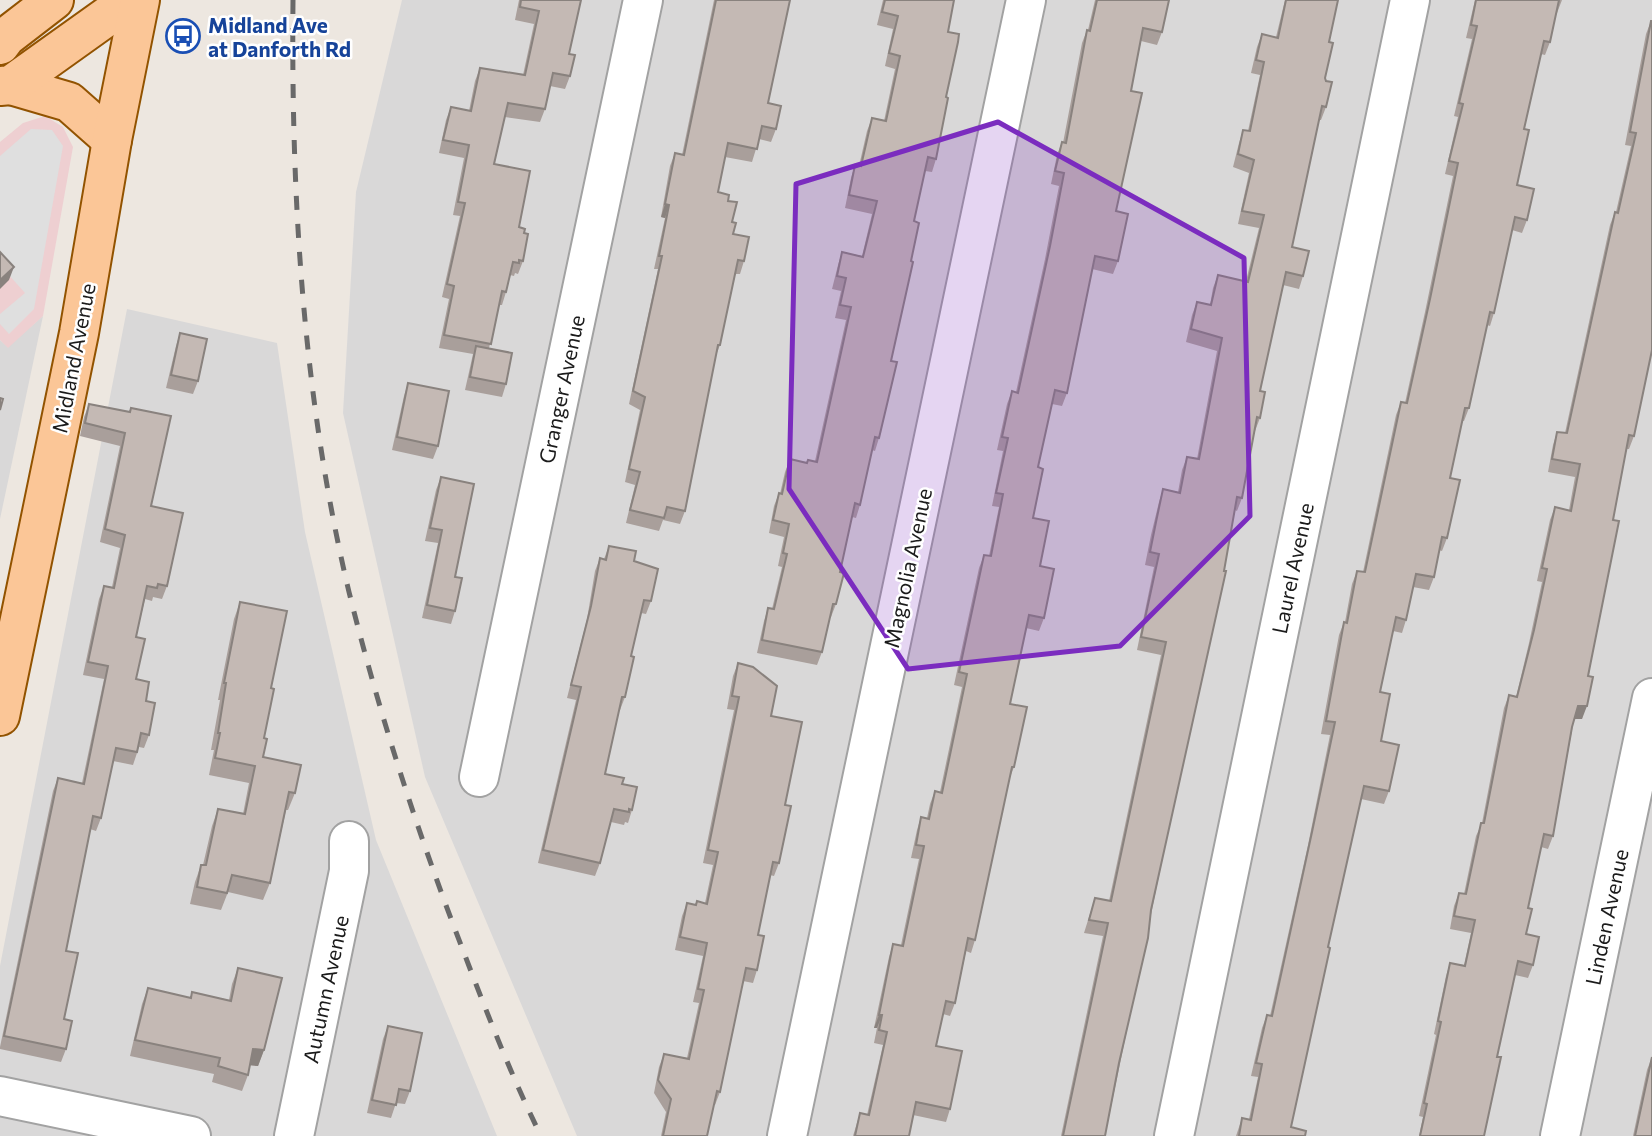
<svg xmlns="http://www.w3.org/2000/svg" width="1652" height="1136" font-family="Commissioner,sans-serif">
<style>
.residential{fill:#d9d8d8}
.commercial{fill:#eecfd1}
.parking{fill:#dfdfdf}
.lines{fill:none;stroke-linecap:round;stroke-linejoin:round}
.minor-casing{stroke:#a2a2a2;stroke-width:42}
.major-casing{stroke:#925300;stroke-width:42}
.minor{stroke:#fff;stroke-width:38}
.major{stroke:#fbc697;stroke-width:38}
.rail{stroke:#696969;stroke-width:5;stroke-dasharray:14 14;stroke-linecap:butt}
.wall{fill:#a99f9b}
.shaded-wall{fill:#89827e}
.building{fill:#c4b9b4;stroke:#89827e;stroke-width:2}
.marked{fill:#7b2cbf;fill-opacity:0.2;stroke:#7b2cbf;stroke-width:5;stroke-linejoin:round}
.labels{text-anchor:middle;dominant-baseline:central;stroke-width:5;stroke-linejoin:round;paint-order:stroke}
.transit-label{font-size:21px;font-weight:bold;fill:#164399;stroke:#fff;text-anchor:start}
.street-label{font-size:21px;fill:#1b1b1b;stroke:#fff}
</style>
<rect width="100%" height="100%" fill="#ede7e0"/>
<!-- residential -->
<g class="residential">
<polygon points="402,0 1652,0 1652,1136 577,1136 425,777 343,413 356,192"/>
<polygon points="127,309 277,343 305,532 376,840 497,1136 0,1136 0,966"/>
<polygon points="43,316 0,519 0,340 8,347"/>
</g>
<!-- commercial -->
<polygon class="commercial" points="45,116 63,127 73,147 43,316 8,348 0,340 0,142 23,123"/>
<!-- parking -->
<polygon class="parking" points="31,129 52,130 63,146 34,309 9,334 0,324 0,314 25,293 0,265 0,156"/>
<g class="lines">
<!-- minor casing -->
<g class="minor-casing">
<g id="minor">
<polyline points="479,777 643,0"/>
<polyline points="0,1096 191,1136"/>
<polyline points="294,1136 349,871 349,841"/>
<polyline points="787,1136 1026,0"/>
<polyline points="1174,1136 1410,0"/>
<polyline points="1560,1136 1652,698"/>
</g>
</g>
<!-- major casing -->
<g class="major-casing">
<g id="major">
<polyline points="0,45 6,37 54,0"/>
<polyline points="11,85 69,102 112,140"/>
<polyline points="0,86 11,85 130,0"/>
<polyline points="0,716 79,333 112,140 140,0"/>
</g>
</g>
<!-- minor -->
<use href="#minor" class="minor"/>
<!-- major -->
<use href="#major" class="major"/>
<!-- rail -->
<path class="rail" d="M293 0C291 198 303 399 349 592 377 705 412 815 453 924 480 995 507 1067 541 1136"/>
</g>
<!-- wall -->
<g class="wall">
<polygon points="519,0 581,0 569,54 570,76 565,89 550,86 545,109 540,122 505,117 494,164 519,227 524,233 523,261 518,274 515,273 514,276 510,275 506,292 502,305 499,305 489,348 506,384 502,397 465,390 473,354 439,348 449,299 442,297 460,216 453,215 464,158 439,153 446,120 451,107 469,111 475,81 480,68 523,75 534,24 515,20"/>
<polygon points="714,0 790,0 768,103 776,129 771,142 759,139 752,162 725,157 718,192 728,201 733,234 744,261 740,274 735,274 720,345 715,358 685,511 680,524 663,520 659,531 626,523 635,485 625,482 640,410 629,404 658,269 654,269 665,218 661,217 670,166 675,153 682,155"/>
<polygon points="883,0 954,0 948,32 946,97 936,159 932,172 925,171 914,221 879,438 875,451 872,450 860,505 856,518 852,517 840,572 836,604 831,617 830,617 822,652 817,665 757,653 764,621 768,608 772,609 782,567 778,566 784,537 769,533 774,506 779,493 780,494 785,472 790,459 807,463 815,461 846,320 835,318 841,291 832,289 838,265 842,252 862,256 872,214 845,208 851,178 855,165 859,166 867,131 872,118 884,121 895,69 885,66 893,29 877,25"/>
<polygon points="1095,0 1169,0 1162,32 1157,45 1141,41 1131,91 1116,211 1118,261 1113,274 1092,269 1067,393 1062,406 1052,404 1038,467 1033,518 1040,566 1044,618 1039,631 1026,628 1010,704 1014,767 1009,780 975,940 971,953 966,951 955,1003 950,1016 943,1014 936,1046 950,1109 946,1122 913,1115 909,1136 853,1136 860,1113 867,1115 883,1045 874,1043 877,1028 874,1028 889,957 893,944 901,945 919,859 911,858 917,830 921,817 927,818 930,804 935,791 940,792 962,687 954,685 979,568 984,555 989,556 999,507 992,506 1003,451 997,450 1007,404 1012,391 1016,392 1045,259 1059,186 1051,184 1057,155 1062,142 1063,143 1082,43 1087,30 1088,30"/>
<polygon points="1285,0 1338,0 1329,42 1325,78 1326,107 1321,120 1319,120 1292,247 1303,276 1299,289 1283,285 1260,391 1260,418 1255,431 1254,431 1242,498 1237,511 1235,510 1105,1136 1061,1136 1103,936 1084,933 1095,898 1109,901 1161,655 1137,650 1154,567 1145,565 1151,535 1159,502 1163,489 1178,492 1182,470 1187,457 1197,459 1217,351 1186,342 1192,315 1197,302 1210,305 1213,288 1218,275 1246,281 1259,228 1238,224 1249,173 1233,167 1239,143 1243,130 1248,131 1260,75 1251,73 1257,47 1262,34 1276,37"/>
<polygon points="1475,0 1562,0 1557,13 1556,13 1550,42 1545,55 1541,54 1524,129 1517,185 1527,220 1522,233 1512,230 1494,313 1490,326 1487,325 1469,408 1464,421 1462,421 1450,478 1447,538 1442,551 1439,550 1434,577 1429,590 1413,587 1406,620 1402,633 1393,631 1380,692 1381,741 1389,791 1384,804 1361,799 1328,947 1291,1127 1305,1136 1236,1136 1242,1118 1249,1119 1258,1077 1251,1076 1262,1028 1267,1015 1270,1016 1308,845 1330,735 1321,734 1339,635 1344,622 1345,622 1352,584 1357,571 1363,572 1396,415 1401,402 1405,403 1425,312 1453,176 1445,174 1458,117 1454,116 1472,39 1466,38"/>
<polygon points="1651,21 1634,436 1629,449 1626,449 1613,520 1582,719 1574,719 1553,836 1548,849 1541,847 1528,908 1526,934 1533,965 1528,978 1515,975 1497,1057 1484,1136 1419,1136 1423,1117 1419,1116 1436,1035 1434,1034 1446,976 1450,963 1464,965 1471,933 1450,929 1454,906 1459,893 1464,894 1476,836 1482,823 1504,708 1509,695 1516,697 1529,643 1542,582 1537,581 1550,520 1555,507 1569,510 1575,477 1548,472 1553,445 1557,432 1565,433 1610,225 1615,212 1616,212 1631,146 1625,145 1646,34"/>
<polygon points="180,333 198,381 193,394 166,388 176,346"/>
<polygon points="408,383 438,446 433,459 392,450 404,396"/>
<polygon points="89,404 129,412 131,408 167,586 162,599 153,597 152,601 145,599 136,637 136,679 146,701 149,735 144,748 139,747 133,765 113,761 101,818 96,831 90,829 66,951 64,1019 66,1049 61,1062 0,1049 0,1047 53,791 58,778 82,783 104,679 83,675 99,599 104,586 112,587 120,548 100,542 120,446 80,436 84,417"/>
<polygon points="441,477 455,577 455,611 451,624 422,618 438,543 425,541 436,490"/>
<polygon points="609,546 634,561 651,601 646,614 641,613 631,656 625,697 620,710 619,710 605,774 622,784 632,810 628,823 625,822 624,825 611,822 600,863 595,876 538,863 576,700 567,698 587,619 595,571 600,558 604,559"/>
<polygon points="240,602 271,688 264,738 263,757 295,793 288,810 286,810 270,883 263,900 228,892 221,910 190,904 195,882 201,865 203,865 212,826 218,809 243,814 249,783 209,775 214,750 211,750 220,700 218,700 234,619"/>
<polygon points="738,663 771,716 785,805 779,863 774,876 770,875 758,935 757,970 753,983 743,981 720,1092 715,1105 714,1105 707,1136 661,1136 666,1112 654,1093 659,1067 664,1054 687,1058 699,1003 693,1002 703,956 675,950 682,916 687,903 695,905 705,903 713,865 703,863 734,710 727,709 733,676"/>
<polygon points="238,968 264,1050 258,1066 250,1065 248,1075 242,1091 212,1082 214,1074 130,1056 142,1004 148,988 190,998 192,992 229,1000 232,984"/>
<polygon points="388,1026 410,1091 405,1104 396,1103 391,1118 367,1113 383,1039"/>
<polygon points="1652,1057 1652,1136 1633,1136 1647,1070"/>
</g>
<!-- shaded-wall -->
<g class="shaded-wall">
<polygon points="665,204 669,205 665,218 661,217"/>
<polygon points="14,267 9,280 0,289 0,280"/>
<polygon points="1578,706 1587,706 1582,719 1573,719"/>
<polygon points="879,1015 882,1015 877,1028 874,1028"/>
<polygon points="253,1049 264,1050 258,1066 247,1065"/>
</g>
<!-- building -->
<g class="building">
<polygon points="521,0 581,0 569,54 575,55 570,76 553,73 545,109 508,103 494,164 530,171 519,227 525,229 524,233 528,234 523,261 519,260 519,263 513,262 506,292 502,291 491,344 444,335 454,286 447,284 465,203 458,202 469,145 443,140 451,107 471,111 480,68 525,75 539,11 520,7"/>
<polygon points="716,0 790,0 768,103 781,106 776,129 762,126 757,149 728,143 718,192 729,195 728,201 737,202 732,222 736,223 733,234 749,237 744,261 738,260 720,345 718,345 685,511 667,507 664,518 630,510 640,472 629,469 645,397 633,391 662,256 659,256 669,205 665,204 675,153 684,155"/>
<polygon points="885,0 954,0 948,32 959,34 958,42 946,97 948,98 936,159 928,157 914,221 919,223 911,261 913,262 891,361 897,362 879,438 875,437 860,505 855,503 840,572 844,573 836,604 833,604 822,652 762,640 768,608 774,609 787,554 783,553 789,524 773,520 779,493 782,494 790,459 807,463 808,460 817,462 851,307 840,305 846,278 837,276 842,252 863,257 877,201 849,195 855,165 861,166 872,118 886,121 900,56 889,53 898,16 882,12"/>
<polygon points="1097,0 1169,0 1162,32 1143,28 1131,91 1142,93 1116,211 1128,214 1118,261 1095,256 1067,393 1055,390 1038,467 1043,469 1033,518 1049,521 1040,566 1054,569 1044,618 1029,615 1010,704 1027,707 1014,767 1012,767 975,940 968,938 955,1003 946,1001 936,1046 962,1051 950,1109 916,1102 909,1136 855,1136 860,1113 869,1115 887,1032 879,1030 882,1015 879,1015 893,944 903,946 924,846 916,845 921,817 929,819 935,791 942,793 967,674 959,672 984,555 991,556 1003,494 996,493 1008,438 1002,437 1012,391 1018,393 1050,246 1064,173 1055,171 1062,142 1066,143 1087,30 1090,31"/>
<polygon points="1286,0 1338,0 1329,42 1333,43 1325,78 1326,81 1332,82 1326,107 1322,106 1292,247 1309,251 1303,276 1286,272 1260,391 1265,392 1260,418 1257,417 1242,498 1237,497 1224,571 1226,571 1151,910 1148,938 1119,1063 1105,1136 1063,1136 1108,923 1089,920 1095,898 1111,901 1166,642 1141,637 1159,554 1150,552 1156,522 1163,489 1180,493 1187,457 1199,459 1222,338 1191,329 1197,302 1211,305 1218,275 1248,282 1264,215 1242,211 1254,160 1238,154 1243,130 1250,131 1264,62 1256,60 1262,34 1278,38"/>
<polygon points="1476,0 1559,0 1550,42 1544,41 1524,129 1529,130 1517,185 1534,189 1527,220 1515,217 1494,313 1490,312 1469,408 1465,408 1450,478 1460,480 1447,538 1442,537 1434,577 1416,574 1406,620 1396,617 1380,692 1390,694 1381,741 1399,745 1389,791 1364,786 1328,947 1330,948 1291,1127 1306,1131 1305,1136 1239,1136 1242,1118 1251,1120 1262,1064 1256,1063 1267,1015 1272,1016 1312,832 1335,722 1326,721 1344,622 1347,623 1357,571 1365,572 1401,402 1407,403 1430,299 1458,163 1449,161 1463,104 1459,103 1477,26 1471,25"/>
<polygon points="1651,21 1652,21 1652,350 1634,436 1629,435 1613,520 1619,521 1588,676 1593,677 1587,706 1578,706 1572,727 1553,836 1544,834 1528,908 1532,909 1526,934 1539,937 1533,965 1518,961 1497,1057 1501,1057 1484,1136 1420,1136 1427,1104 1424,1103 1441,1022 1438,1021 1450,963 1465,966 1475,920 1454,916 1459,893 1466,894 1481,823 1484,823 1509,695 1517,697 1534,630 1547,569 1542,568 1555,507 1571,511 1580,464 1552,459 1557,432 1567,433 1615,212 1618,213 1636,133 1630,132"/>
<polygon points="0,252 14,267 0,280"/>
<polygon points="180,333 207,339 198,381 171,375"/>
<polygon points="476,346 512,353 506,384 470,377"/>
<polygon points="408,383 449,391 438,446 397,437"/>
<polygon points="0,398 3,399 0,410"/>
<polygon points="89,404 130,412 131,408 171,416 151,506 183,513 167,586 158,584 157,588 147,586 136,637 145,639 136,679 149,682 146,701 155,703 149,735 141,733 137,752 116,748 101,818 93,816 66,951 78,953 64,1019 72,1021 66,1049 4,1036 58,778 84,784 108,666 88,662 104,586 114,588 125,535 105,529 125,433 85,423"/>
<polygon points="441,477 474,484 455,577 462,578 455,611 427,605 442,530 430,528"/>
<polygon points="609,546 636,551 634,561 658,569 651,601 644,600 631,656 634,657 625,697 622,697 605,774 624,778 622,784 637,787 632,810 629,809 629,812 614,809 600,863 543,850 581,687 571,685 591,606 600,558 606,560"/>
<polygon points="240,602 287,611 271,688 274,689 264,738 267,739 263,757 301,765 295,793 289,792 270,883 232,875 227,893 197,887 201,865 206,865 218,809 245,814 255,766 215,758 220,733 218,733 226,683 224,683"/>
<polygon points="738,663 753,667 777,686 771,716 802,722 785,805 791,806 779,863 773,862 758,935 764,936 757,970 746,968 720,1092 717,1091 707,1136 663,1136 671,1099 658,1080 664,1054 689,1059 704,990 698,989 707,943 680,937 687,903 696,905 697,901 707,904 718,852 708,850 739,697 732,696"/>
<polygon points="238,968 282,978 264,1050 253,1049 248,1075 218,1066 220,1058 135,1040 148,988 191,998 192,992 231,1001"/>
<polygon points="388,1026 422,1033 410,1091 399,1089 396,1105 372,1100"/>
<polygon points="1652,1058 1652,1136 1635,1136 1652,1057"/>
</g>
<!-- marked area -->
<path class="marked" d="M998 122 1244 258 1250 516 1120 646 908 669 789 489 796 184Z"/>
<!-- icons -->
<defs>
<g id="bus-ring" transform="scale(1.75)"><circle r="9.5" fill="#fff" stroke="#1a4fb4" stroke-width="1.5"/><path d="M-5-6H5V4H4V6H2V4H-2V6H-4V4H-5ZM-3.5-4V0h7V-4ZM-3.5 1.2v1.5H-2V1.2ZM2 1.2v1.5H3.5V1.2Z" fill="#1a4fb4"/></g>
</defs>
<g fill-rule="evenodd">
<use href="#bus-ring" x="183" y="36"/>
</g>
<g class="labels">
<!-- transit labels -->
<g class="transit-label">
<text x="208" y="24">Midland Ave<tspan x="208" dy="24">at Danforth Rd</tspan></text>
</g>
<!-- street labels -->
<g class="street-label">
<text transform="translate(73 358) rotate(-79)">Midland Avenue</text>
<text transform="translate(561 389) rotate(-78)">Granger Avenue</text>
<text transform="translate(907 568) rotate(-78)">Magnolia Avenue</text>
<text transform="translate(1292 568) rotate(-78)">Laurel Avenue</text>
<text transform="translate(1606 917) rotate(-78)">Linden Avenue</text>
<text transform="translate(325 989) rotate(-78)">Autumn Avenue</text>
</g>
</g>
</svg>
